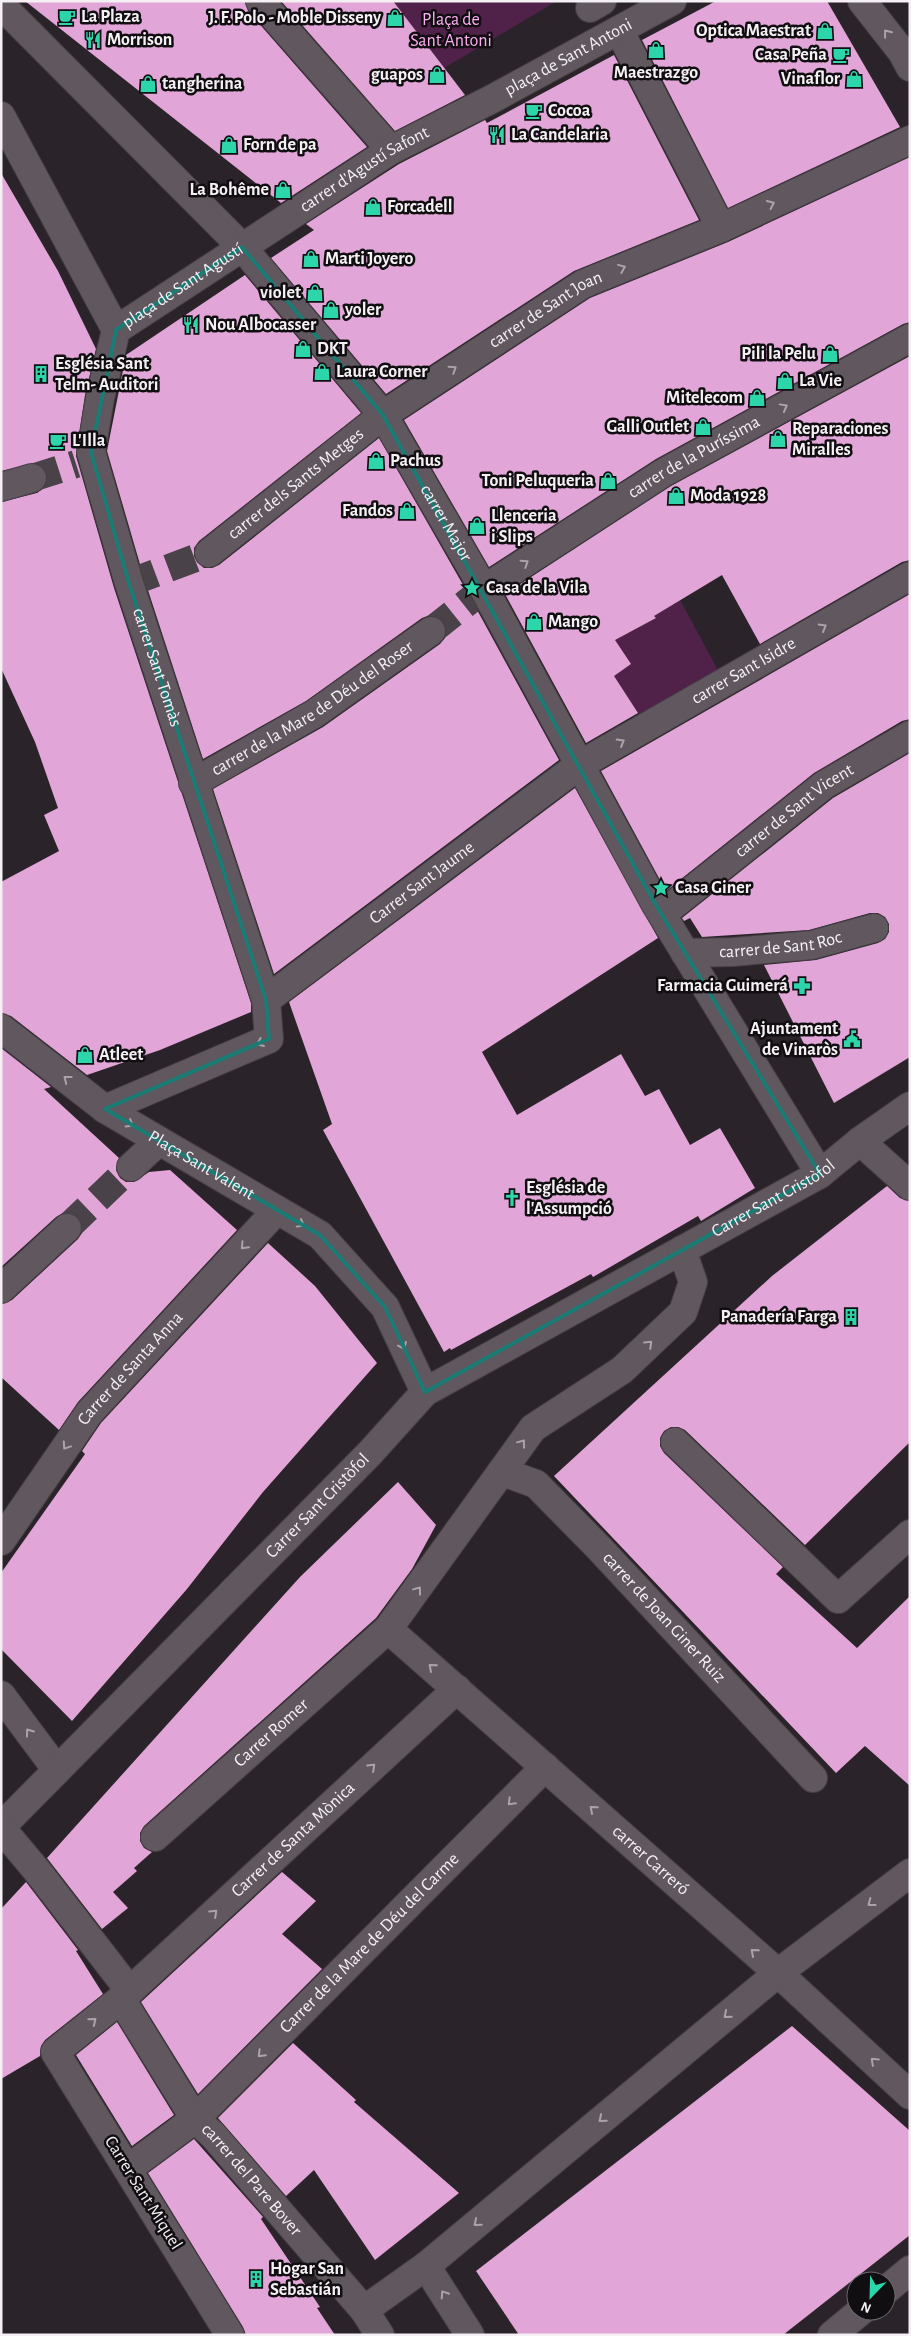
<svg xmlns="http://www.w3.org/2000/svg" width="911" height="2336" font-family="'Alegreya Sans',sans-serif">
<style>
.green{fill:#50224a}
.building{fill:#e1a5d7}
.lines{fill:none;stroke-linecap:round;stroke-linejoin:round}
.minor-tunnel{stroke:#494248;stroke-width:28;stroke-dasharray:28 14;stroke-linecap:butt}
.minor-casing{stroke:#463f44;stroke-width:30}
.minor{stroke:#60575f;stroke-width:28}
.oneway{stroke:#aaa4aa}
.marked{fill:none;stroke:#1a7c75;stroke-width:4;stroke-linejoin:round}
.labels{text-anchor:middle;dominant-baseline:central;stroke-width:5;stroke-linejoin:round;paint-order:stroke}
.poi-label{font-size:18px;font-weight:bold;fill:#f5f0f4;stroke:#110e11;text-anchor:start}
.park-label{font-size:18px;fill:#feaef2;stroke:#110e11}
.street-label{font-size:18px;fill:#f5f0f4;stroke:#110e11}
</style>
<rect width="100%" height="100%" fill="#2b232a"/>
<!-- green -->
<g class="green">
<polygon points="393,1 557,1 444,68"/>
<polygon points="680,600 719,672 641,717 613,676 615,640 655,618 654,616"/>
</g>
<!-- building -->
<g class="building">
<polygon points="25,1 245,1 248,11 367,147 281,203"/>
<polygon points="281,1 393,1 465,95 395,131"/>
<polygon points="716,1 827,1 900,127 728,208 642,40"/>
<polygon points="614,55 699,220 574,271 386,394 271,258 314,230 306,224 399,164 485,120 487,123"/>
<polygon points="910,157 910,322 903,324 656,459 489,567 404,420 590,298 728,242"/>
<polygon points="1,173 58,271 96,349 85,395 76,456 114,588 251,1003 251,1012 160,1050 87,1075 11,1016 1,1013 1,882 59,851 44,815 58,808 35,742 1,668 1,502 37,493 44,488 47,481 47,473 43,467 35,463 1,471"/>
<polygon points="245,275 361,413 199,541 194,548 194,556 197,562 204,568 212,568 219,565 379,438 470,597 559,760 274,974 213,789 323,727 440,644 445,638 447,630 444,622 438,617 430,615 422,618 306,701 203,759 144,578 107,451 126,355"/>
<polygon points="910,356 910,560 902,562 760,644 722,575 654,616 656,618 615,640 631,664 614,676 638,713 586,743 505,594 671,486"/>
<polygon points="910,594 910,719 902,721 814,773 666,891 601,771"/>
<polygon points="910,753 910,1057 834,1103 764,965 816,960 878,943 885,939 889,932 889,924 885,917 878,913 870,913 809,930 702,937 690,918 684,921 682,918 833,798"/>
<polygon points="575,788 658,938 482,1052 517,1115 621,1054 645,1096 659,1089 690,1145 720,1128 755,1188 701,1221 698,1216 593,1277 591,1274 451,1350 450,1348 444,1352 323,1130 332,1124 289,1002"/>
<polygon points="1,1048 51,1087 44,1089 119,1158 116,1170 120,1178 126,1182 134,1182 149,1172 170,1170 237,1230 78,1402 59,1430 1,1377 1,1304 12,1300 78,1239 82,1233 82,1225 78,1217 71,1213 63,1213 56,1217 1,1267"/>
<polygon points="887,1186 900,1198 910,1201 910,1442 805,1545 685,1430 678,1427 671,1427 664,1431 660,1438 660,1446 664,1453 783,1567 776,1574 857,1648 910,1596 910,1786 865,1746 836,1773 554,1476 772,1276"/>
<polygon points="268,1243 315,1286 377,1363 263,1492 187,1589 72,1721 1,1649 1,1573 85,1454 82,1451 101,1423"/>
<polygon points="398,1482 436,1525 412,1569 376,1618 144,1826 140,1833 140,1841 144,1848 152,1852 134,1868 137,1871 113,1892 128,1908 102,1929 47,1858 300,1577"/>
<polygon points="282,1872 316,1901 282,1934 322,1969 198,2094 141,2002"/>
<polygon points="26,1882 78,1950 76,1951 103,1994 45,2040 41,2046 40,2056 1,2079 1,1909"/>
<polygon points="117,2022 174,2115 132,2146 76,2055"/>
<polygon points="792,2026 910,2131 910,2235 783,2335 519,2335 476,2271"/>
<polygon points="293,2043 356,2100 354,2102 459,2193 375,2260 314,2170 286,2196 218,2118"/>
<polygon points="194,2139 263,2217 261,2219 320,2307 317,2308 335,2335 246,2335 243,2327 148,2173"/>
</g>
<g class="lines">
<!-- minor-tunnel -->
<g class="minor-tunnel">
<polyline points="32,478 76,464"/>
<polyline points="129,583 209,553"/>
<polyline points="431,631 484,589"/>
<polyline points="67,1228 131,1167"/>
</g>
<!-- minor casing -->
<g class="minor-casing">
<g id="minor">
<polyline points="260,1 391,150"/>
<polyline points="862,1 902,52 910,67"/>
<path id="s1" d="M1 5 242 247 383 415 484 589 656 905 820 1174"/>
<polyline points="590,8 602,1"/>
<polyline points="619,30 721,228"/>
<polyline points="1,116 116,330"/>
<path id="s2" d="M116 330 100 398 91 452 129 583 266 1000 269 1039 105 1109 320 1235 385 1307 425 1392"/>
<path id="s3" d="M116 330 391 150 492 99 672 1"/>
<polyline points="1,487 32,478"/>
<path id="s4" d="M209 553 383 415 583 284 721 228 910 140"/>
<path id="s5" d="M484 589 663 473 910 338"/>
<path id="s6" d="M193 783 314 714 431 631"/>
<path id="s7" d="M662 914 824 785 910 735"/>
<path id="s8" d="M685 953 733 952 812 945 874 928"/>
<path id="s9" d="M266 1000 578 766 910 576"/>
<polyline points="1,1028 105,1109"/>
<polyline points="860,1141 910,1186"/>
<polyline points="131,1167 159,1141"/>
<polyline points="1,1289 67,1228"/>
<polyline points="675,1442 838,1599 910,1534"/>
<path id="s10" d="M503 1472 536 1484 599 1548 813 1778"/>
<path id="s11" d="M1 1541 89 1413 277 1210"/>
<path id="s12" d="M388 1629 778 1973 910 2095"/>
<polyline points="1,1695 57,1770"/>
<path id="s13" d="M1 1827 370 1453 425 1392 820 1174 860 1141 910 1106"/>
<polyline points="1,1828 38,1872 130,1991"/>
<path id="s14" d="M155 1837 388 1629 533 1428 622 1370 683 1312 693 1282 682 1250"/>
<path id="s15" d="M121 1999 195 2119 213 2135 364 2310"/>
<path id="s16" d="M129 2168 195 2119 545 1767"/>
<polyline points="426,2266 778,1973 910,1873"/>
<polyline points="886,2290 910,2270"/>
<path id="s17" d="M230 2335 55 2052 121 1999 457 1689"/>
<polyline points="380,2335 364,2310 426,2266 470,2335"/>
<polyline points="832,2335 861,2311"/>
</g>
</g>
<!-- minor -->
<use href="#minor" class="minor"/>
</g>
<!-- one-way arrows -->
<defs><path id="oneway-chevron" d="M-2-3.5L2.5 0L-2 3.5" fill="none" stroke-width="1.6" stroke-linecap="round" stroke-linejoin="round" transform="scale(1.25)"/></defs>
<g class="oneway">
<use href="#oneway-chevron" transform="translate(887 33) rotate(-128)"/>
<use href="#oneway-chevron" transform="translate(771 204) rotate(-25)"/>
<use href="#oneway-chevron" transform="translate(622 268) rotate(-22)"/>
<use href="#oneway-chevron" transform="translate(453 369) rotate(-33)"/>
<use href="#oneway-chevron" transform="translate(784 407) rotate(-29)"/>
<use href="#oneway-chevron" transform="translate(525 563) rotate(-33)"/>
<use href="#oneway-chevron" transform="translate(823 627) rotate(-30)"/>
<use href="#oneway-chevron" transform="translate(621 742) rotate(-30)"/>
<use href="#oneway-chevron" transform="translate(260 1043) rotate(157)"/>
<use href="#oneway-chevron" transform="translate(67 1079) rotate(-142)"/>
<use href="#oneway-chevron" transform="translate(130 1124) rotate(31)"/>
<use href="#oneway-chevron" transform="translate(301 1224) rotate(29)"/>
<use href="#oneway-chevron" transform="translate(244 1246) rotate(133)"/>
<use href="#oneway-chevron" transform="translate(649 1344) rotate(-44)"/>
<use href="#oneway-chevron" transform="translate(403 1346) rotate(65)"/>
<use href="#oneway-chevron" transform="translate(522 1443) rotate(-53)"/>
<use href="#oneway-chevron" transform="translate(66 1446) rotate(124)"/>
<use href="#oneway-chevron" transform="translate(418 1590) rotate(-53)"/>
<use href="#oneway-chevron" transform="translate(432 1667) rotate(-139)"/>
<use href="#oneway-chevron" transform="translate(29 1732) rotate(-126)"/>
<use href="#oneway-chevron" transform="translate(372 1767) rotate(-43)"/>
<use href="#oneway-chevron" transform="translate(511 1802) rotate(135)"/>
<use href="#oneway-chevron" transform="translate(593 1809) rotate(-139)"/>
<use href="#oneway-chevron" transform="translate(871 1903) rotate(143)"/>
<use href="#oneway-chevron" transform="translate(214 1913) rotate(-43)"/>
<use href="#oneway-chevron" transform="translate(754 1952) rotate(-139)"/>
<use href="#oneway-chevron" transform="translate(727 2015) rotate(140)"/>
<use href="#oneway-chevron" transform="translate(93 2021) rotate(-39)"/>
<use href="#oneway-chevron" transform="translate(261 2054) rotate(135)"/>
<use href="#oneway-chevron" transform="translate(874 2061) rotate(-137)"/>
<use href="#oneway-chevron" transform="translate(602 2119) rotate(140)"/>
<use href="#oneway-chevron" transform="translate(477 2223) rotate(140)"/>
<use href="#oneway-chevron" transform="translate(444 2294) rotate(-123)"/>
</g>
<!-- marked area -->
<path class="marked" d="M242 247 383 415 656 905 820 1174 425 1392 385 1307 320 1235 105 1109 269 1039 266 1000 129 583 91 452 116 330Z"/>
<!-- icons -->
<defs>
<g id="cafe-bare" transform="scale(1.35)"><path d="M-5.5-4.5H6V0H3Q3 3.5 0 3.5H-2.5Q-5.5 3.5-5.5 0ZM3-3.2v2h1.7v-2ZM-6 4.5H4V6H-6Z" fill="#2dd5ab" stroke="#110e11" stroke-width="2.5" paint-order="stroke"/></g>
<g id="shop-bare" transform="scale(1.35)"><path d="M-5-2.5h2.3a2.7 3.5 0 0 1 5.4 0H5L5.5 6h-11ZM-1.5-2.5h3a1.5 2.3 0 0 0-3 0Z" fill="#2dd5ab" stroke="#110e11" stroke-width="2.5" paint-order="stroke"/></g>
<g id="restaurant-bare" transform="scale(1.35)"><path d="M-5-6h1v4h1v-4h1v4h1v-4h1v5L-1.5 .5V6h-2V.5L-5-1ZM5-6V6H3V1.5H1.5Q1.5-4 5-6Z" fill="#2dd5ab" stroke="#110e11" stroke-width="2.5" paint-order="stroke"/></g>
<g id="building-bare" transform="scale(1.35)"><path d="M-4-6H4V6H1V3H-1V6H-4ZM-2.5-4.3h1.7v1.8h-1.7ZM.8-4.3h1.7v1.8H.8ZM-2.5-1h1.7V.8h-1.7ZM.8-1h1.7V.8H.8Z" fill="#2dd5ab" stroke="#110e11" stroke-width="2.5" paint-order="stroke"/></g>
<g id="sight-bare" transform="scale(1.35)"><path d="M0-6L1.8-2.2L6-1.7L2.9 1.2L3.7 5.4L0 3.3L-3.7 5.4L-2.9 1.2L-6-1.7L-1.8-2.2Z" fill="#2dd5ab" stroke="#110e11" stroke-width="2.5" paint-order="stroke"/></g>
<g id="pharmacy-bare" transform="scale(1.35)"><path d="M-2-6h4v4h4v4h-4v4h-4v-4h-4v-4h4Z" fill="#2dd5ab" stroke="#110e11" stroke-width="2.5" paint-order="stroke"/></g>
<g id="civic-bare" transform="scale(1.35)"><path d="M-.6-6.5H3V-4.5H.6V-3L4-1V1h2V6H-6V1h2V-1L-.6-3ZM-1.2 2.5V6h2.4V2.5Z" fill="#2dd5ab" stroke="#110e11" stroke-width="2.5" paint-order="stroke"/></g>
<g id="church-bare" transform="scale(1.35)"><path d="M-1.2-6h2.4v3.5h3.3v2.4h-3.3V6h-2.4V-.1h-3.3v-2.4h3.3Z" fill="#2dd5ab" stroke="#110e11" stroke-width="2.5" paint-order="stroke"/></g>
</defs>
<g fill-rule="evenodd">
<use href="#cafe-bare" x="67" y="17"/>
<use href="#shop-bare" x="395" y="18"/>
<use href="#shop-bare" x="825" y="31"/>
<use href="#restaurant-bare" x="93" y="40"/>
<use href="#shop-bare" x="656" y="50"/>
<use href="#cafe-bare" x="841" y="55"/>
<use href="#shop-bare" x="437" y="75"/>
<use href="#shop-bare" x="854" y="79"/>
<use href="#shop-bare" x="148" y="84"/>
<use href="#cafe-bare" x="534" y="111"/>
<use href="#restaurant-bare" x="497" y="135"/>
<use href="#shop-bare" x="229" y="145"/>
<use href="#shop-bare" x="283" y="190"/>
<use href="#shop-bare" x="373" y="207"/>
<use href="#shop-bare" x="311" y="259"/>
<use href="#shop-bare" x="315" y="293"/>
<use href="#shop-bare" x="331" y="310"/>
<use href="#restaurant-bare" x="191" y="325"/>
<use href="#shop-bare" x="303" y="349"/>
<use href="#shop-bare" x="830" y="354"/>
<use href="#shop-bare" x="322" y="372"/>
<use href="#building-bare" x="41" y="374"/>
<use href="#shop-bare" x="785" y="381"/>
<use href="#shop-bare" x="757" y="398"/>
<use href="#shop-bare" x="703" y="427"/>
<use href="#shop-bare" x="778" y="439"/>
<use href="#cafe-bare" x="58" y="441"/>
<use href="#shop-bare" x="376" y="461"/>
<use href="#shop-bare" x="608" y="481"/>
<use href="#shop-bare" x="676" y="496"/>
<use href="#shop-bare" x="407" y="511"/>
<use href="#shop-bare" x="477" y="526"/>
<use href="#sight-bare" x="472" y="588"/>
<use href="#shop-bare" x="534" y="622"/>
<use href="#sight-bare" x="661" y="888"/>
<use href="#pharmacy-bare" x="802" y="986"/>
<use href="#civic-bare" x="852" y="1039"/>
<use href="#shop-bare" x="85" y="1055"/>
<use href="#church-bare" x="512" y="1198"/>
<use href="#building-bare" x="851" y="1317"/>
<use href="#building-bare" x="256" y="2279"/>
</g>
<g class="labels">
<!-- poi labels -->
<g class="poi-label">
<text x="81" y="17">La Plaza</text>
<text x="381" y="18" text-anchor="end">J. F. Polo - Moble Disseny</text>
<text x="811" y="31" text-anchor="end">Optica Maestrat</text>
<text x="107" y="40">Morrison</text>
<text x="827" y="55" text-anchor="end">Casa Peña</text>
<text x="656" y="73" text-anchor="middle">Maestrazgo</text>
<text x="423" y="75" text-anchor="end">guapos</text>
<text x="840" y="79" text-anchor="end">Vinaflor</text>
<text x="162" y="84">tangherina</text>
<text x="548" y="111">Cocoa</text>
<text x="511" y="135">La Candelaria</text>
<text x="243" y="145">Forn de pa</text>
<text x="269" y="190" text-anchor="end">La Bohême</text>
<text x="387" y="207">Forcadell</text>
<text x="325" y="259">Marti Joyero</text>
<text x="301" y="293" text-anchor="end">violet</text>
<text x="345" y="310">yoler</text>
<text x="205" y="325">Nou Albocasser</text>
<text x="317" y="349">DKT</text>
<text x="816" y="354" text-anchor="end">Pili la Pelu</text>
<text x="55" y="364">Església Sant<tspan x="55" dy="21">Telm- Auditori</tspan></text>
<text x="336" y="372">Laura Corner</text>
<text x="799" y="381">La Vie</text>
<text x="743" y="398" text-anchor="end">Mitelecom</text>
<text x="689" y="427" text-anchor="end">Galli Outlet</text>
<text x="792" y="429">Reparaciones<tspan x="792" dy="21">Miralles</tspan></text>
<text x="72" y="441">L'Illa</text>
<text x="390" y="461">Pachus</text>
<text x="594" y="481" text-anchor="end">Toni Peluqueria</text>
<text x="690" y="496">Moda 1928</text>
<text x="393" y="511" text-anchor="end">Fandos</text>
<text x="491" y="516">Llenceria<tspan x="491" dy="21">i Slips</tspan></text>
<text x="486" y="588">Casa de la Vila</text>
<text x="548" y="622">Mango</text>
<text x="675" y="888">Casa Giner</text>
<text x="788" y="986" text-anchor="end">Farmacia Guimerá</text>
<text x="838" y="1029" text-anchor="end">Ajuntament<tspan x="838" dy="21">de Vinaròs</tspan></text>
<text x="99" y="1055">Atleet</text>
<text x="526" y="1188">Església de<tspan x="526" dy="21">l'Assumpció</tspan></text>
<text x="837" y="1317" text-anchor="end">Panadería Farga</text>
<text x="270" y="2269">Hogar San<tspan x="270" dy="21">Sebastián</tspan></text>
</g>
<!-- park labels -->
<g class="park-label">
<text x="451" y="20">Plaça de<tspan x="451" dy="21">Sant Antoni</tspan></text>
</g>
<!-- street labels -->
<g class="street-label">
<text stroke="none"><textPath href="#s3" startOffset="529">plaça de Sant Antoni</textPath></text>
<text stroke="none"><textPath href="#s3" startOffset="296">carrer d'Agustí Safont</textPath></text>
<text stroke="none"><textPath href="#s3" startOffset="80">plaça de Sant Agustí</textPath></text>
<text stroke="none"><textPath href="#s4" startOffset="416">carrer de Sant Joan</textPath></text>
<text stroke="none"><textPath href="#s5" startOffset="248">carrer de la Puríssima</textPath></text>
<text stroke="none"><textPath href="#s4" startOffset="111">carrer dels Sants Metges</textPath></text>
<text stroke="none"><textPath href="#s1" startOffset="686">carrer Major</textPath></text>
<text stroke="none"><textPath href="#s2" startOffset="350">carrer Sant Tomàs</textPath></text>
<text stroke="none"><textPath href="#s9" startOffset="581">carrer Sant Isidre</textPath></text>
<text stroke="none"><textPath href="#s6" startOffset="141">carrer de la Mare de Déu del Roser</textPath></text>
<text stroke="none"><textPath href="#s7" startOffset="168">carrer de Sant Vicent</textPath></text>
<text stroke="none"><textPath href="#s9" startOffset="195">Carrer Sant Jaume</textPath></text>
<text stroke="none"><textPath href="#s8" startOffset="96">carrer de Sant Roc</textPath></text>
<text stroke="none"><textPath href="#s2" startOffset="1029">Plaça Sant Valent</textPath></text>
<text stroke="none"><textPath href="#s13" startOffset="1006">Carrer Sant Cristòfol</textPath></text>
<text stroke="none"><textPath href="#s11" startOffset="216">Carrer de Santa Anna</textPath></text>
<text stroke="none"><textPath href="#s13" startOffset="451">Carrer Sant Cristòfol</textPath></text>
<text stroke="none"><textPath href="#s10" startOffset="220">carrer de Joan Giner Ruiz</textPath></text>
<text stroke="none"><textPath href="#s14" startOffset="156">Carrer Romer</textPath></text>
<text stroke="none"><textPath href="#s17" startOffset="652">Carrer de Santa Mònica</textPath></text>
<text stroke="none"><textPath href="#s12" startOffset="350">carrer Carreró</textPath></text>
<text stroke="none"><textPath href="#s16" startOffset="330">Carrer de la Mare de Déu del Carme</textPath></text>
<text stroke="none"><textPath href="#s15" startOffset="224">carrer del Pare Bover</textPath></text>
<text transform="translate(143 2193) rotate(58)">Carrer Sant Miquel</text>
</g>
</g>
<!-- border -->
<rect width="911" height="2336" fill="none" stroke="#f5f0f4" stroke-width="5"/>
<!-- north arrow -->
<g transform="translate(871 2296) rotate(203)"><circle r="24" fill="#110e11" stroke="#6c686c"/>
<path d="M0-4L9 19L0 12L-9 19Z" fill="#2dd5ab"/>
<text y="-8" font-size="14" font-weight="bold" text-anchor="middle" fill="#f5f0f4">N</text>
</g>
</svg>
